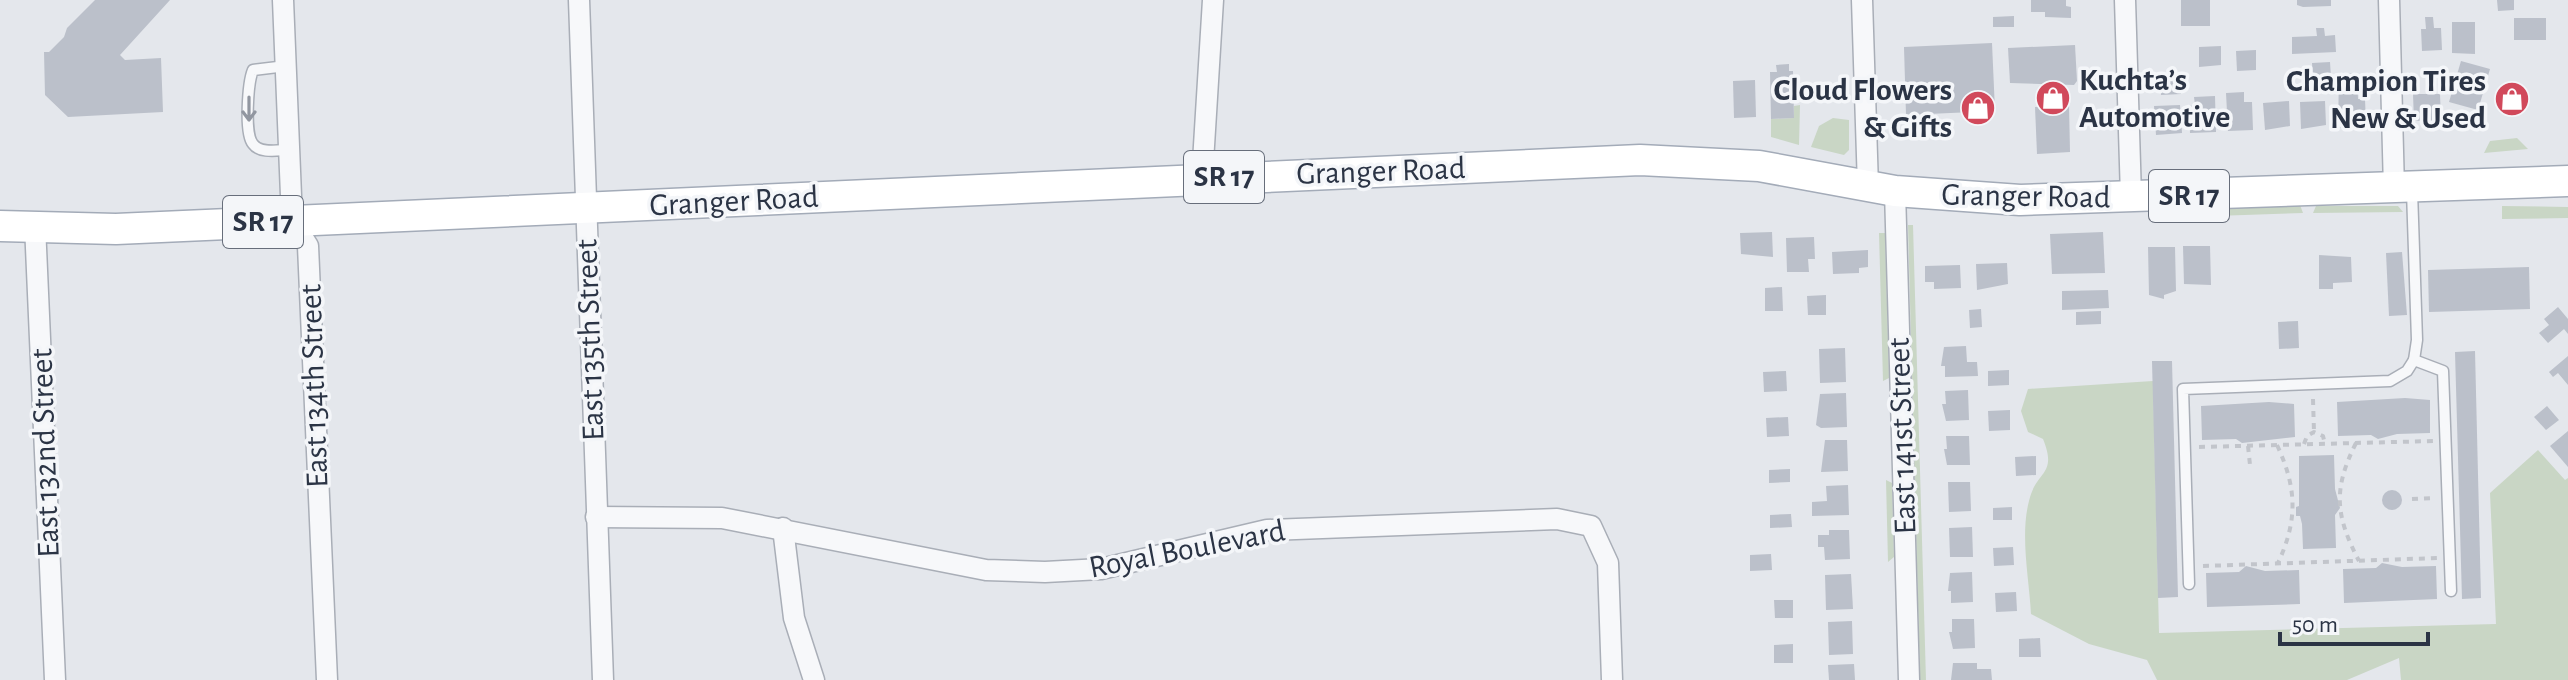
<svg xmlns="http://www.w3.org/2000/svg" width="2568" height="680" font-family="'Alegreya Sans',sans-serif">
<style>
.green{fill:#c9d6c5}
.building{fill:#bbc0ca}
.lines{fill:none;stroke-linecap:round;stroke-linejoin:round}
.lane-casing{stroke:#a9aeb7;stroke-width:13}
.street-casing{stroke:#a9aeb7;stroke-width:23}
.primary-casing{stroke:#a3abb8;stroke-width:33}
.path{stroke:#c2c5cb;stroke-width:4;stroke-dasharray:6 6;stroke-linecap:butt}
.lane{stroke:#f7f8fa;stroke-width:10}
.street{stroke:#f7f8fa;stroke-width:20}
.primary{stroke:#fff;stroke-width:30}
.oneway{stroke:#9196a0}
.labels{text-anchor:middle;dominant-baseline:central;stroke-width:7;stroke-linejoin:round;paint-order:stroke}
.shield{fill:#f4f6f9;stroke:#676e7b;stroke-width:2}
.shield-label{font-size:30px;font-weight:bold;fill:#2b3445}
.poi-label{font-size:32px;font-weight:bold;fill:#2b3445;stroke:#f4f6f9;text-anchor:end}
.street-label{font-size:32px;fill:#2b3445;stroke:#f4f6f9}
</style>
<rect width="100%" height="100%" fill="#e4e7ec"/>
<!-- green -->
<g class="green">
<polygon points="1800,105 1799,145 1771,137 1771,119 1794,118 1794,106"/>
<polygon points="1833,118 1849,120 1849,150 1844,155 1811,147 1819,126"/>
<polygon points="2517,138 2528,149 2484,153 2490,141"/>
<polygon points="2300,205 2303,213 2215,216 2216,208"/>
<polygon points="2316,206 2398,206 2403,212 2313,213"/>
<polygon points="2502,206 2568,207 2568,218 2502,219"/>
<polygon points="1908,225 1913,225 1926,680 1920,680"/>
<polygon points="1879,233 1885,233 1889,378 1883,381"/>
<path d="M2153 381 2159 633 2496 624 2490 493 2538 450 2565 480 2568 478V680H2401L2399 658 2347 680H2157L2147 660 2089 644 2031 614C2029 578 2020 535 2029 501 2036 470 2058 476 2043 439L2028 432 2021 411 2028 389Z"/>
<polygon points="1886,480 1892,483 1894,557 1888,562"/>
</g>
<!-- building -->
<g class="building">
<polygon points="95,0 170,0 120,55 125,60 161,58 163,112 68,117 45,95 44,52 49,52 64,37 67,28"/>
<polygon points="2031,0 2066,0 2066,6 2071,7 2071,18 2045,17 2045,12 2031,12"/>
<rect x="2181" y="0" width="29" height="26"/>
<polygon points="2297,0 2331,0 2331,6 2303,7 2297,5"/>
<polygon points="2497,0 2514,0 2514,10 2498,11"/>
<polygon points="2014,16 2014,27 1993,27 1993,17"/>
<polygon points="2425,17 2433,17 2434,28 2441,28 2442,50 2422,51 2421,29 2426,29"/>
<rect x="2514" y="18" width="32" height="22"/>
<polygon points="2452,22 2475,22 2475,54 2452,53"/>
<polygon points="2316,28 2324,28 2325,36 2335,35 2336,52 2292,54 2292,37 2317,36"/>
<polygon points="1992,43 1995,111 1906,115 1904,47"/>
<polygon points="2075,45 2077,81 2074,85 2010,83 2008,48"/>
<polygon points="2221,46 2221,65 2199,67 2199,47"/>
<polygon points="2256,50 2256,70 2237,71 2236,51"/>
<polygon points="2461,61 2490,69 2478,110 2449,102"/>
<polygon points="2330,62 2331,78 2313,79 2312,63"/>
<polygon points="1789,64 1789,71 1793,71 1794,118 1771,119 1770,72 1777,72 1776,65"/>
<polygon points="2180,73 2181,94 2161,95 2160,74"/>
<polygon points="2357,73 2358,99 2365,99 2366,124 2338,128 2339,74"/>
<polygon points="1755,80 1756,117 1734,118 1733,81"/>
<polygon points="2244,92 2244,102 2252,102 2253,130 2228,131 2226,93"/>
<polygon points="2413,94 2440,94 2441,120 2414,121"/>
<polygon points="2215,96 2216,132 2190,133 2189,106 2195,105 2194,97"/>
<polygon points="2289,101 2290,126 2265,130 2263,103"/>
<polygon points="2325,101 2326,125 2301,129 2300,102"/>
<polygon points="2069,105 2070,152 2037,154 2035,107"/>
<polygon points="2180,105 2182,133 2156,135 2154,106"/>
<polygon points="1772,232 1773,257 1741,254 1740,233"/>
<polygon points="2103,232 2105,273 2052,274 2050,234"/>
<polygon points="1814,237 1815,259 1808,259 1809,272 1787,272 1786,238"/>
<polygon points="2183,246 2210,246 2211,285 2184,284"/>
<polygon points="2148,247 2175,247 2176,291 2164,295 2164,299 2149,295"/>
<polygon points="1868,250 1868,267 1859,268 1859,273 1833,274 1832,252"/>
<polygon points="2402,252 2407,315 2389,316 2386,253"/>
<polygon points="2319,255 2351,257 2352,282 2333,283 2333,289 2319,289"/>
<polygon points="2007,263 2008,284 1977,290 1976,264"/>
<polygon points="1960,265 1961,288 1934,289 1934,282 1925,282 1925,266"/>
<polygon points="2529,267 2530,309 2429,312 2428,270"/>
<polygon points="1782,287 1783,311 1765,311 1765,288"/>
<polygon points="2108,290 2109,308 2062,310 2062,291"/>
<polygon points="1826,295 1826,315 1808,315 1807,296"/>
<polygon points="2558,307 2568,319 2568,334 2564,329 2548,343 2539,333 2549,325 2544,319"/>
<polygon points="1981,309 1982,327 1970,328 1969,310"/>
<polygon points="2101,311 2101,324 2076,325 2076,312"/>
<polygon points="2298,321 2299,348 2279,349 2278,322"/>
<polygon points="1966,346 1967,362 1977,362 1978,376 1945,377 1945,366 1941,366 1944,347"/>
<polygon points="1845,348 1846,382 1820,383 1819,349"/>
<polygon points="2475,351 2481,598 2462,599 2455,352"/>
<polygon points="2568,356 2568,385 2558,373 2553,377 2549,372"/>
<polygon points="2152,361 2172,361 2178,597 2158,598"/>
<polygon points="2009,370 2009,385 1988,386 1988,371"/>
<polygon points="1786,371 1787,391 1764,392 1763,372"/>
<polygon points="1968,390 1969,420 1946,421 1942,404 1946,404 1945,391"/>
<polygon points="1846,393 1847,427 1821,428 1816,425 1820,394"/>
<polygon points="2405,398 2430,400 2430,433 2397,434 2378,439 2371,435 2338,436 2337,402"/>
<polygon points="2269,402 2294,404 2295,437 2242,443 2236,439 2202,440 2201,406"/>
<polygon points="2547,406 2559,420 2546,430 2534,417"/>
<polygon points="2010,410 2010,430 1989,431 1988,411"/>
<polygon points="1788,417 1789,436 1767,437 1766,418"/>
<polygon points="2568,431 2568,467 2550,446"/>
<polygon points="1946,436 1969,436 1970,465 1947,465 1944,449 1947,449"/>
<polygon points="1825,440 1847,440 1848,471 1821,472"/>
<polygon points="2334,455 2335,489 2340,508 2335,515 2336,548 2303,549 2302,524 2300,516 2296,516 2296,507 2299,506 2299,456"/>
<polygon points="2036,456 2036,475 2016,476 2015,457"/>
<polygon points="1790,469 1790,482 1769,483 1769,470"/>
<polygon points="1948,482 1970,482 1971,511 1949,512"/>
<polygon points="1848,485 1849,515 1812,516 1812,502 1827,501 1826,486"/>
<circle cx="2392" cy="500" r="10"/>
<polygon points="2012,507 2012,520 1993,520 1993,508"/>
<polygon points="1791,514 1792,527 1770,528 1770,515"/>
<polygon points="1972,527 1973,557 1950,557 1949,528"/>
<polygon points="1829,530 1849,530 1850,559 1825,560 1824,547 1818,547 1818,535 1829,535"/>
<polygon points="2013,547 2014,565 1994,566 1993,548"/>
<polygon points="1771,554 1772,570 1750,571 1750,555"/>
<polygon points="2382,563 2402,567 2436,566 2437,599 2344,603 2343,569 2376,568"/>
<polygon points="2246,566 2265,571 2299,570 2300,604 2207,607 2206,573 2239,572"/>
<polygon points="1972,572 1973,602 1951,603 1951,591 1948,591 1950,573"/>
<polygon points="1851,574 1853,609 1826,610 1825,575"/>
<polygon points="2016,592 2017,611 1996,612 1995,593"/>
<polygon points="1774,600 1793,600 1793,618 1775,618"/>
<polygon points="1952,619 1974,619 1975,648 1953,649 1949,632 1952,632"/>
<polygon points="1852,621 1853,654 1829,655 1828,622"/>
<polygon points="2040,638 2041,657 2019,657 2019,639"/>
<polygon points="1793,644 1793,663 1774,663 1774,645"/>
<polygon points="1953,663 1977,663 1977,669 1991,669 1992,680 1951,680"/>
<polygon points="1854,664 1855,680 1829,680 1828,665"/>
</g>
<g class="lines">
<!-- lane casing -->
<g class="lane-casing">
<g id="lane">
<path d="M286 66 253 70C248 82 244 134 253 144 260 154 279 150 289 150"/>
<polyline points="2412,191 2417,340 2414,360 2443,371 2451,591"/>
<polyline points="2189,584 2183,389 2390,381 2407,371 2414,360"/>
</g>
</g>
<!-- street casing -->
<g class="street-casing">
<g id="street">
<polyline points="283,0 292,220 308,246 327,680"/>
<polyline points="579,0 603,680"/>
<polyline points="1862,0 1868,187"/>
<polyline points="2125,0 2131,197"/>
<polyline points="2389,0 2394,189"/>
<polyline points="1202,178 1213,0"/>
<polyline points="1895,191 1909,680"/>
<polyline points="35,225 55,680"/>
<polyline points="596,517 722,518 986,570 1045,572 1101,569 1267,530 1557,519 1591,526 1608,563 1612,680"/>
<polyline points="783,528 794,618 814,680"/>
</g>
</g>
<!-- primary casing -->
<g class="primary-casing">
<polyline id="primary" points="0,226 116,229 1640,160 1759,166 1895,191 2020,200 2568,181"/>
</g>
<!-- path -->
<g class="path">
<polyline points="2313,399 2314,432"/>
<path d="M2356 443C2333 489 2335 515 2359 561"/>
<polyline points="2304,444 2307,436 2314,432 2323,436 2325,444"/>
<path d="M2277 445C2297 488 2298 520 2278 563"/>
<polyline points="2248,446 2250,465"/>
<polyline points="2199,447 2434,441"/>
<polyline points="2412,499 2434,498"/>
<polyline points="2203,566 2438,558"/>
</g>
<!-- lane -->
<use href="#lane" class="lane"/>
<!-- street -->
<use href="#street" class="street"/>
<!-- primary -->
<use href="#primary" class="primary"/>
</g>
<!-- one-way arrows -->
<defs><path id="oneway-shaft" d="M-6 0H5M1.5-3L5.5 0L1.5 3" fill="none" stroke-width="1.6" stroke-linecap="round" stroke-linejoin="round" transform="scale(2)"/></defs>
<use class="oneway" href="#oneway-shaft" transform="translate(249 109) rotate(90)"/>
<!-- icons -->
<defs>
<g id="shop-disc" transform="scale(1.8)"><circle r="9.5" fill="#d1495b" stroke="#f4f6f9"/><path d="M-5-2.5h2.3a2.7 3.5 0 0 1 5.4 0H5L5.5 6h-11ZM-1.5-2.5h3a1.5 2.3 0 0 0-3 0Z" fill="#fff"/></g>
</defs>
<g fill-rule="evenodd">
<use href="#shop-disc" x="2053" y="98"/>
<use href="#shop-disc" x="2512" y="99"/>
<use href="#shop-disc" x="1978" y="108"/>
</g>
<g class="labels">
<!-- shield labels -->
<g class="shield">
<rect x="1184" y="151" width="80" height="52" rx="6"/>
<rect x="2149" y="170" width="80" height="52" rx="6"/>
<rect x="223" y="196" width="80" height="52" rx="6"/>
</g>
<g class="shield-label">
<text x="1224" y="177">SR 17</text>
<text x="2189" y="196">SR 17</text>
<text x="263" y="222">SR 17</text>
</g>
<!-- poi labels -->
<g class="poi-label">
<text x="2079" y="80" text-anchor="start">Kuchta’s<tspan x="2079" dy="37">Automotive</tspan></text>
<text x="2486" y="81">Champion Tires<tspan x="2486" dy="37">New &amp; Used</tspan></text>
<text x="1952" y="90">Cloud Flowers<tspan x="1952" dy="37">&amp; Gifts</tspan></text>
</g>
<!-- street labels -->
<g class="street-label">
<text transform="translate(1381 171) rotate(-2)">Granger Road</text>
<text transform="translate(2026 196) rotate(1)">Granger Road</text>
<text transform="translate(734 201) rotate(-3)">Granger Road</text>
<text transform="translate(590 340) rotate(-92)">East 135th Street</text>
<text transform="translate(314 386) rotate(-92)">East 134th Street</text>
<text transform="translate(1902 436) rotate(-92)">East 141st Street</text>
<text transform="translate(45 453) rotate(-92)">East 132nd Street</text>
<text transform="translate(1187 549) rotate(-11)">Royal Boulevard</text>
</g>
</g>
<!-- scale -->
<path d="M2280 632v12h148v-12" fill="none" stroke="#2b3445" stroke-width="4"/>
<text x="2292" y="632" font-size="24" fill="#2b3445" stroke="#f4f6f9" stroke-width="6" paint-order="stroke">50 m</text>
</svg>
